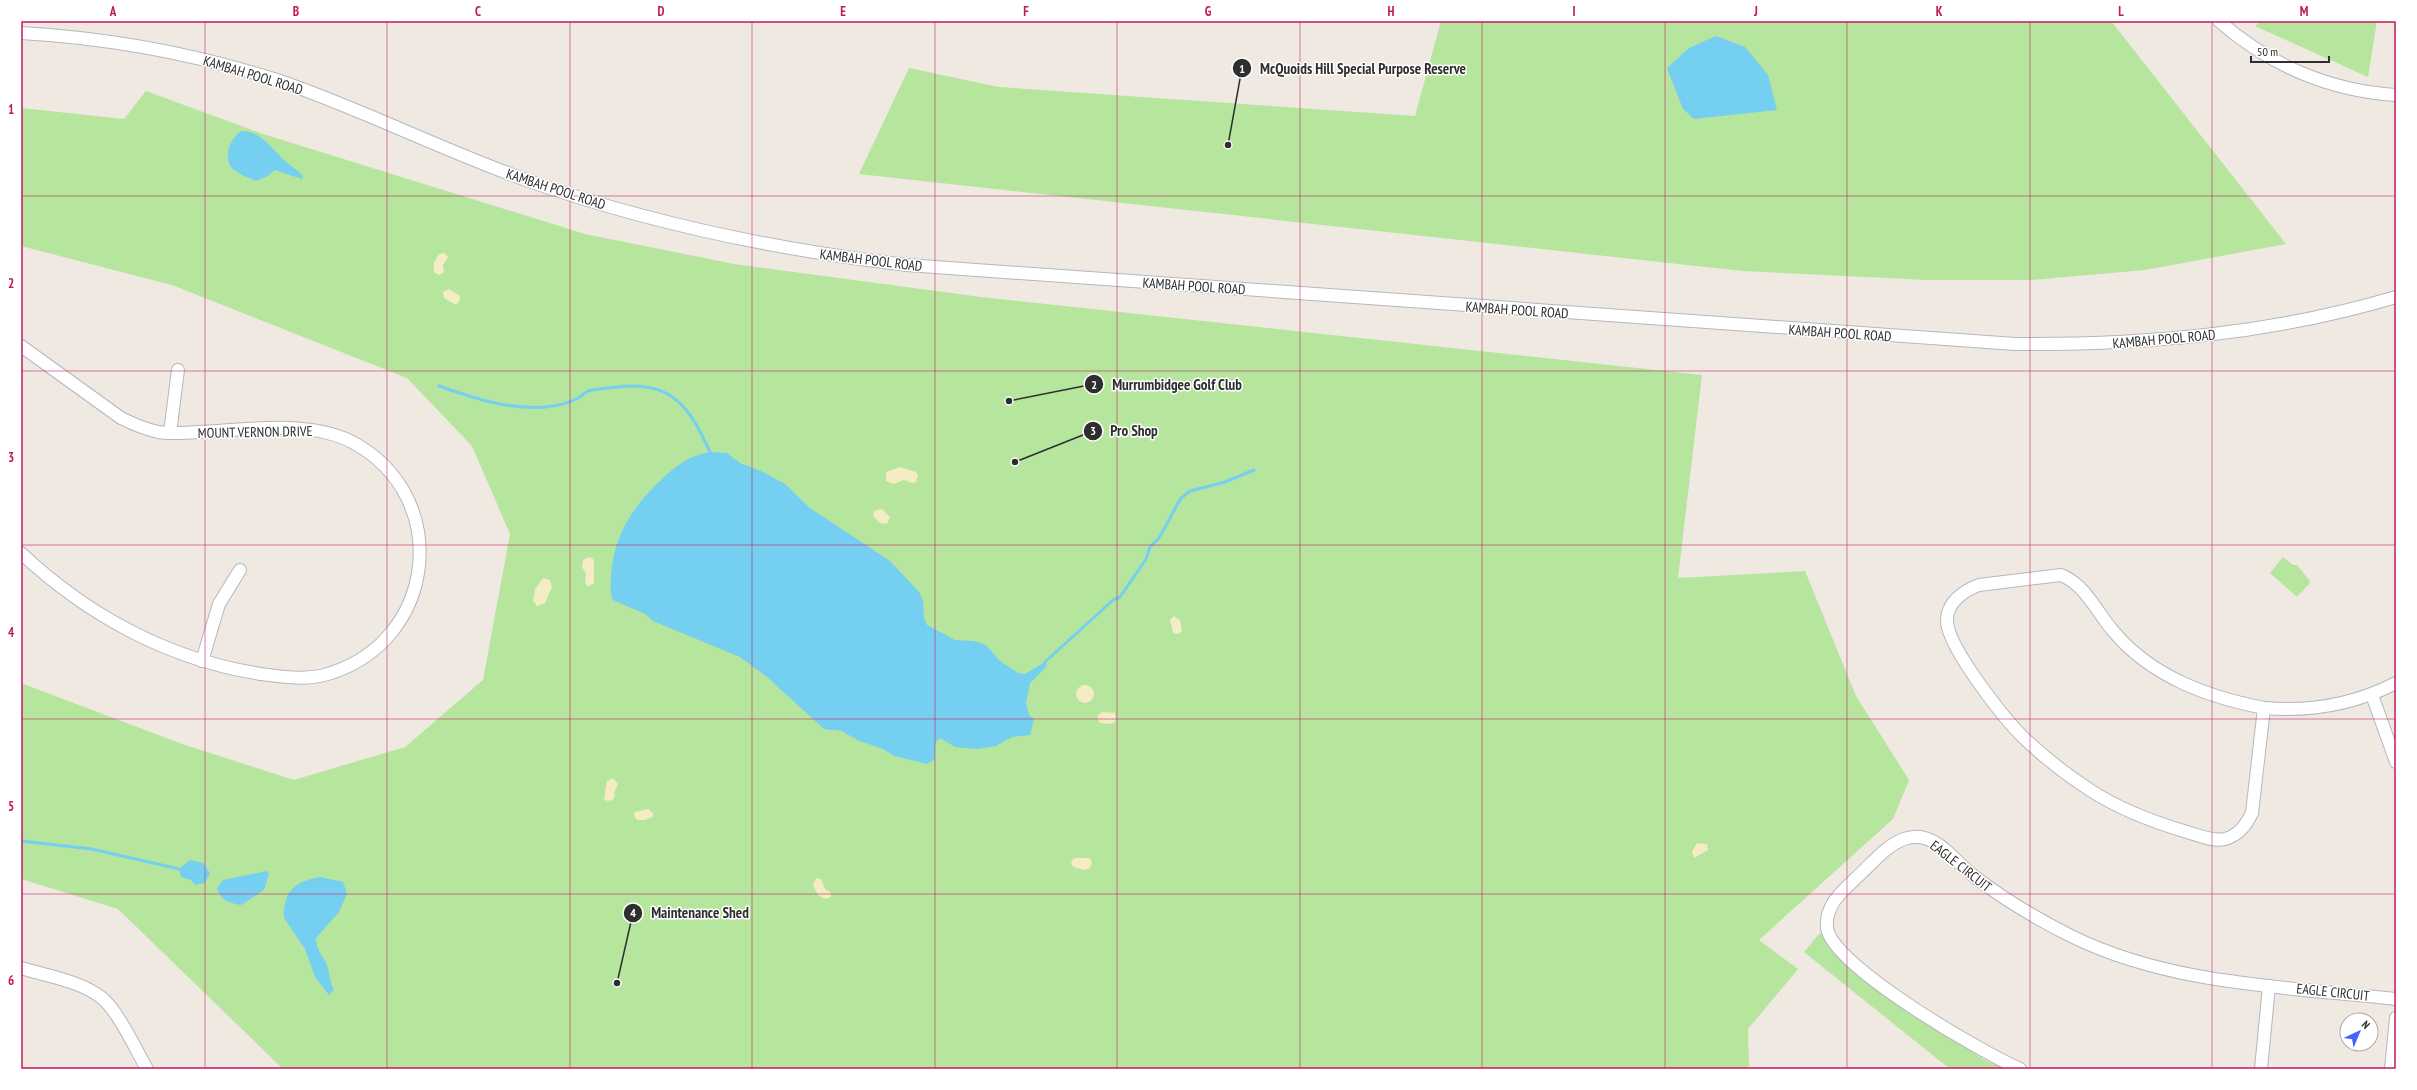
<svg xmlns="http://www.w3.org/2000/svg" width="2417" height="1090" font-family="'PT Sans Narrow',sans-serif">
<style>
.green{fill:#b6e59e}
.sand{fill:#f3ecc5}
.water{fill:#75cff0}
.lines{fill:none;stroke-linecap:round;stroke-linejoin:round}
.stream{stroke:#75cff0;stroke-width:3}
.street-casing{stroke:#b4b7c1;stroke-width:14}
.street{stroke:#fff;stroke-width:12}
.grid{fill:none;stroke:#c2185b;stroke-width:1;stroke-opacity:0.55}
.labels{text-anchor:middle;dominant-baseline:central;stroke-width:3;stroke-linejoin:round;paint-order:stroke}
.street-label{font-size:14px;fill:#2e2e2e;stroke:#fff}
.leader{fill:none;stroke:#2e2e2e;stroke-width:1.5}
.callout-dot{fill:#2e2e2e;stroke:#fff;stroke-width:1.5}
.mark-label{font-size:12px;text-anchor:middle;font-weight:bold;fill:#fff}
.callout-label{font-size:15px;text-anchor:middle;font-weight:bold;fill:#2e2e2e;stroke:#fff;stroke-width:3;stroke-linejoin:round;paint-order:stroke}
.neatline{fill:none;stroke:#c2185b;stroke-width:1.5}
.grid-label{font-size:13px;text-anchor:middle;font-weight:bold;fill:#c2185b}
</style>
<rect width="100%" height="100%" fill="#efe9e1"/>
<!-- green -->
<g class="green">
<polygon points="1441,21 2111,21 2286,244 2145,270 2032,280 1927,280 1742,271 859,174 909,68 999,87 1415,116"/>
<polygon points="2261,21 2377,21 2368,77 2255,26"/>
<polygon points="146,91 263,134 585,234 734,264 981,297 1702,375 1678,578 1805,571 1856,696 1909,780 1893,819 1759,940 1798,969 1748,1029 1749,1066 1745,1069 283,1069 118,909 21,879 21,683 182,744 294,780 405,747 483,680 510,534 472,446 407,378 172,285 21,246 21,108 124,119"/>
<polygon points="2283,557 2293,565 2297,565 2309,580 2310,583 2297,597 2270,573"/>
<polygon points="1820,933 1890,999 1986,1061 2006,1069 1950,1069 1804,952"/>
</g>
<!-- sand -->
<g class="sand">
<polygon points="445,253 448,257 443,265 444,272 439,275 434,272 434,262 439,254"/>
<polygon points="449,289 460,296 460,300 456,305 444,298 443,292"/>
<polygon points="900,467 916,472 918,476 916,482 912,483 904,480 894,484 886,481 886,472"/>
<polygon points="882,509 890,517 887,524 880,523 873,516 874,511"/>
<polygon points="590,557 594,560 594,583 588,587 585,582 586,574 582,567 583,560"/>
<polygon points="543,578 550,580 552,587 545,603 537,606 533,601 535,589"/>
<polygon points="1174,616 1180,620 1182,631 1178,634 1173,633 1170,620"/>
<circle cx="1085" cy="694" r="9"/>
<polygon points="1102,712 1115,713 1116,721 1111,724 1100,723 1097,716"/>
<polygon points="613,778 618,784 614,793 615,796 613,800 607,801 604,799 607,781"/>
<polygon points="648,809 653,813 653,817 644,820 637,820 634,815 635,812"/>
<polygon points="1697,843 1707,844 1708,850 1694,858 1692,852"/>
<polygon points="1074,858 1090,858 1092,863 1090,868 1085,870 1073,867 1071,862"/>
<polygon points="816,878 821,879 825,889 831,893 831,897 825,899 818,895 813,885"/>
</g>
<!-- water -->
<g class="water">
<polygon points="1716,36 1745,47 1768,75 1777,110 1694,119 1683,109 1667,68 1689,48"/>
<path d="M241 131C261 131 270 147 284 160 290 166 297 169 303 176L302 179 275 170 266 177 256 181C248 177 237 174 231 167 223 155 231 138 241 131Z"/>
<path d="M710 452 727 453 740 463 761 471 785 484 810 508 890 561 919 592 923 601 924 618 927 625 955 640 974 641 986 645 999 660 1018 673 1025 674 1045 662 1047 666 1030 683 1026 703 1029 715 1034 719 1030 735 1012 737 996 746 977 749 955 747 940 738 935 743V759L927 764 894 756 883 749 857 740 842 731 824 729 767 677 740 657 653 621 645 614 613 600C609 593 611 584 611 576 614 534 633 506 663 478 677 465 691 455 710 452Z"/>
<polygon points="190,860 203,863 210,873 205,883 195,885 191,880 181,877 179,869"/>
<path d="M267 871 269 874 264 890 241 905C229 903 221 901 217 888L223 880Z"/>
<path d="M321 877 343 882 347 894 339 912 316 938C316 949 323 956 327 965 330 974 329 980 334 990L329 995 315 977 305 949 284 918C283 891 295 881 321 877Z"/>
</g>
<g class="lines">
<!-- stream -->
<g class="stream">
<path d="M439 386C474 398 508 410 546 407 556 406 569 403 578 398 582 396 584 393 588 391 597 388 609 388 618 387 672 380 690 408 710 452"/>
<polyline points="1045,662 1113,600 1120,597 1146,559 1150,547 1159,538 1181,498 1190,491 1225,482 1254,470"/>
<polyline points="21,841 92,849 179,869"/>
</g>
<!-- street casing -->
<g class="street-casing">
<g id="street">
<path d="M2219 21C2269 65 2330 91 2396 95"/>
<path d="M21 33C109 38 196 54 280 81 364 110 444 151 529 181 652 224 778 250 907 265L2015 344C2144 345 2272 334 2396 297"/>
<path d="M21 346 121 418C133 424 145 429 158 432 171 434 185 433 198 432 246 430 311 419 354 443 452 497 437 639 331 673 308 681 284 677 261 674 170 660 88 616 21 553"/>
<polyline points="170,433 178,370"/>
<polyline points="202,661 219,604 240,570"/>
<polyline points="2372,695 2396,762"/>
<path d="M2264 708C2208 697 2152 677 2114 632 2097 613 2086 585 2061 575L1979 585C1963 591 1946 603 1947 622 1949 649 2005 720 2025 739 2045 758 2067 775 2090 790 2119 809 2153 822 2187 832 2198 835 2213 842 2225 839 2239 835 2246 825 2252 813L2264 708C2309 712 2355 704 2396 683"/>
<path d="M21 968C47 976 81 981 102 998 118 1011 136 1050 147 1069"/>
<path d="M2020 1069C1983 1053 1832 966 1827 928 1825 906 1841 892 1855 879 1870 866 1885 846 1904 839 1912 836 1922 836 1930 840 1947 847 1960 866 1975 877 2005 900 2037 919 2071 936 2170 985 2287 987 2396 999"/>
<polyline points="2261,1069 2269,986"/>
<polyline points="2391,1069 2396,1018"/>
</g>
</g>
<!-- street -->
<use href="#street" class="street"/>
</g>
<!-- grid -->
<path class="grid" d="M205 21V1069M387 21V1069M570 21V1069M752 21V1069M935 21V1069M1117 21V1069M1300 21V1069M1482 21V1069M1665 21V1069M1847 21V1069M2030 21V1069M2212 21V1069M21 196H2396M21 371H2396M21 545H2396M21 719H2396M21 894H2396"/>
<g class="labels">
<!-- street labels -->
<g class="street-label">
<text transform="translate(253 75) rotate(17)">KAMBAH POOL ROAD</text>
<text transform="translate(556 189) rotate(18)">KAMBAH POOL ROAD</text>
<text transform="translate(871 260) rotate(7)">KAMBAH POOL ROAD</text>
<text transform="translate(1194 286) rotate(4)">KAMBAH POOL ROAD</text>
<text transform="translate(1517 310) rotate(4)">KAMBAH POOL ROAD</text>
<text transform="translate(1840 333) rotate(4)">KAMBAH POOL ROAD</text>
<text transform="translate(2164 339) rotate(-5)">KAMBAH POOL ROAD</text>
<text transform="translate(255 432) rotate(-1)">MOUNT VERNON DRIVE</text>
<text transform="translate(1961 866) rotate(38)">EAGLE CIRCUIT</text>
<text transform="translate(2333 992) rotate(6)">EAGLE CIRCUIT</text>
</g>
</g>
<!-- callouts -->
<path class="leader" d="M1228 145L1242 68M1009 401L1094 384M1015 462L1093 431M617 983L633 913"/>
<g class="callout-dot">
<circle cx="1228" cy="145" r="4"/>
<circle cx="1009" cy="401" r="4"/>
<circle cx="1015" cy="462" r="4"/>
<circle cx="617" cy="983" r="4"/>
<circle cx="1242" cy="68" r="10"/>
<circle cx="1094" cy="384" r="10"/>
<circle cx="1093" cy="431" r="10"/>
<circle cx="633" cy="913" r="10"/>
</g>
<g class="mark-label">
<text x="1242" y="73">1</text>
<text x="1094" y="389">2</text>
<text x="1093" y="435">3</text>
<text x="633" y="917">4</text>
</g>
<g class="callout-label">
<text x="1363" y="74">McQuoids Hill Special Purpose Reserve</text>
<text x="1177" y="390">Murrumbidgee Golf Club</text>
<text x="1134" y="436">Pro Shop</text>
<text x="700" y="918">Maintenance Shed</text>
</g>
<!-- border -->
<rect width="2417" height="1090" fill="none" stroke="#ffffff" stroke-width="44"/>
<!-- north arrow -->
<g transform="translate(2359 1032) rotate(44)"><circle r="19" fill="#ffffff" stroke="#ababab"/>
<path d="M0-3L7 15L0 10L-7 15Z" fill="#4264fb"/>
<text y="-6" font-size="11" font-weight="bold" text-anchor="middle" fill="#2e2e2e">N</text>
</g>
<!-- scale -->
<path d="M2251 56v6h78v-6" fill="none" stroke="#2e2e2e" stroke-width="2"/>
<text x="2257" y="56" font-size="12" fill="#2e2e2e" stroke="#ffffff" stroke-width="3" paint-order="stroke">50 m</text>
<rect x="22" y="22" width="2373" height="1046" class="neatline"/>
<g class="grid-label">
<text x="113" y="16">A</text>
<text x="296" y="16">B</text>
<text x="478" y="16">C</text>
<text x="661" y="16">D</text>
<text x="843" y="16">E</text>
<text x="1026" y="16">F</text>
<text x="1208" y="16">G</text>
<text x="1391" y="16">H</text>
<text x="1574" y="16">I</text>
<text x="1756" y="16">J</text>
<text x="1939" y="16">K</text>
<text x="2121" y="16">L</text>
<text x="2304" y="16">M</text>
<text x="11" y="114">1</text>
<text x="11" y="288">2</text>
<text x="11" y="462">3</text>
<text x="11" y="637">4</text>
<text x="11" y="811">5</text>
<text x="11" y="985">6</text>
</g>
</svg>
